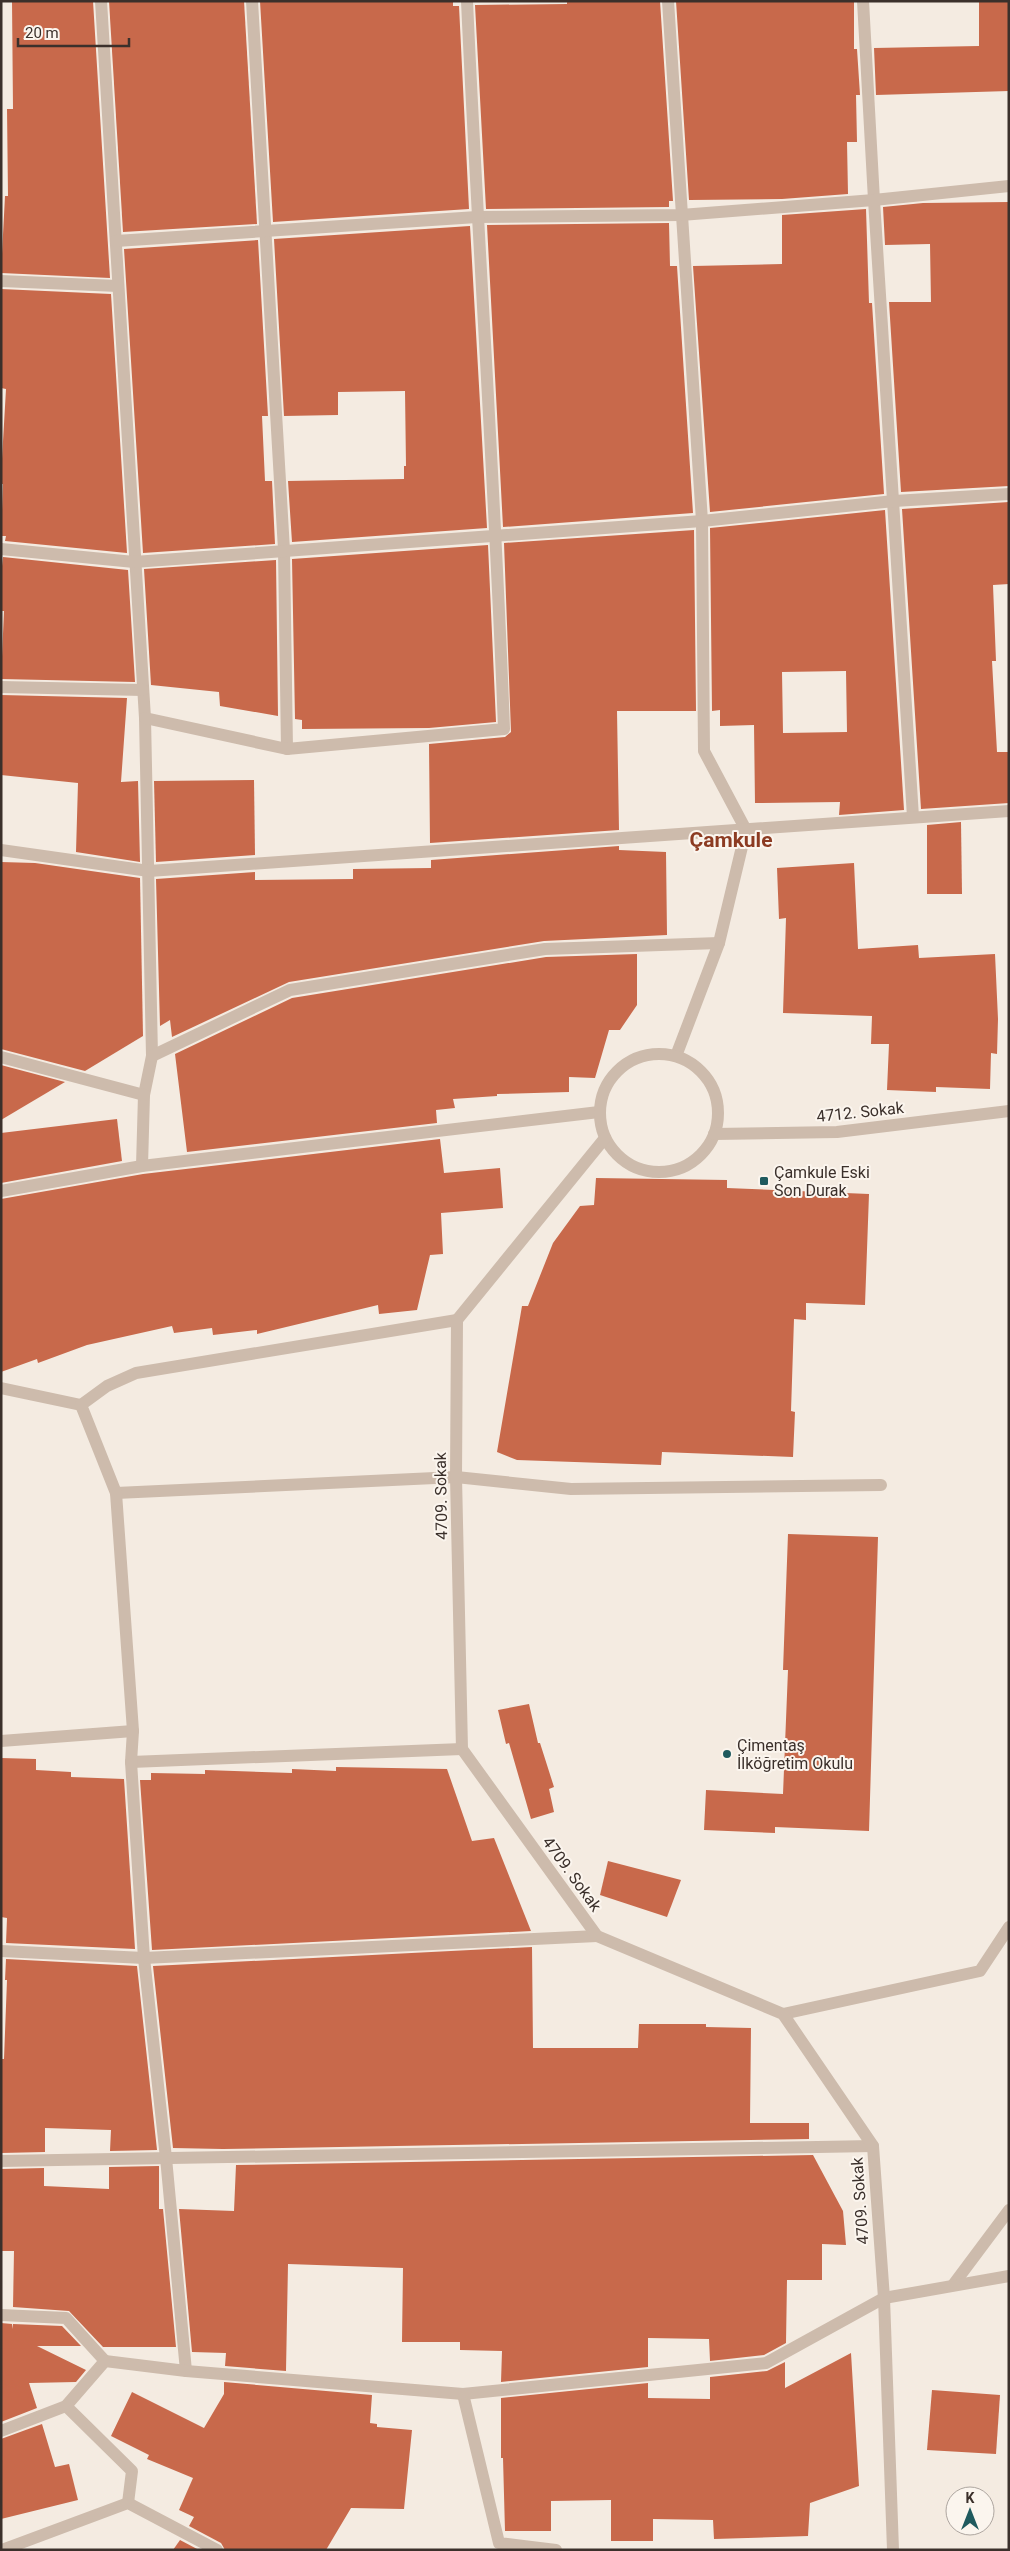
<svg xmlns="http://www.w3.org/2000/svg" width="1010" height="2551" font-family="Roboto,sans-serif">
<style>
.building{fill:#c8694b;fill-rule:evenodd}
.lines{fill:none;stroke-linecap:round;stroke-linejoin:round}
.minor{stroke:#cdbbac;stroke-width:12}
.tertiary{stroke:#cdbbac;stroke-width:12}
.poi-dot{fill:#1f5a5e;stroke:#fbf5ee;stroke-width:2}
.labels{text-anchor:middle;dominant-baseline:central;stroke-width:4;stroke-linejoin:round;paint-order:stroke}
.street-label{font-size:16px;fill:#3b302b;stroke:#fbf5ee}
.poi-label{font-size:16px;fill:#3b302b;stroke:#fbf5ee;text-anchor:start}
.district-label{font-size:21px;font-weight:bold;fill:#8c3b22;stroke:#fbf5ee}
</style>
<rect width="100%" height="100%" fill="#f4ebe1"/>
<!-- building -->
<g class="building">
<polygon points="12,1 93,1 110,278 1,273 5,196 8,196 7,109 13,109"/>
<polygon points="109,1 244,1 257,224 123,232"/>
<polygon points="260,1 453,1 453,6 459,6 469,209 273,222"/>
<polygon points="567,1 660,1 673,201 669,201 669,207 486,209 475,5 567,4"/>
<polygon points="676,1 854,1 854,49 857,49 860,95 856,95 857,142 847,142 848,194 782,199 689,200"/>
<polygon points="979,1 1009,1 1009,91 876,95 874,48 979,46"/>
<polygon points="1009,202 1009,486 901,492 889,302 931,302 930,244 885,245 883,207 923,203"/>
<polygon points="866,209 869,303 872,303 884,494 710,512 693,266 782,264 782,215"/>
<polygon points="669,223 670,266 677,266 693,513 503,527 487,225"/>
<polygon points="470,226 487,528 292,542 288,481 404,479 404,466 406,466 405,391 338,392 338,415 284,416 274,239"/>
<polygon points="258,240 268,416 262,416 265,481 272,481 275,544 143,553 124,249"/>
<polygon points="1,289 111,294 127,553 5,541 6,536 1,536 3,484 1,484 1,476 6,389 1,388"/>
<polygon points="1009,502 1009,584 993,585 996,661 992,661 997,752 1009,752 1009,803 921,809 902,509"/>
<path d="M885 510 904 810 839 815 840 802 755 803 754 725 720 726V710L712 711 710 528ZM846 671 847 732 783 733 782 672Z"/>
<polygon points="694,530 696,711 617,711 619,830 430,843 429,744 505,737 511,732 504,543"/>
<polygon points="488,545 496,722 429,728 302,729 302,720 295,719 292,559"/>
<polygon points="3,557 128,570 135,682 1,679 4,611 1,611 1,575"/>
<polygon points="276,560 278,716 220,706 219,692 151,685 144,569"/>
<polygon points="1,695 127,698 121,782 138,781 140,862 76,852 78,783 1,775"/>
<polygon points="254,780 255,855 156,862 154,781"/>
<polygon points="961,822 962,894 927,894 927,825"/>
<polygon points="619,846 619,850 666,852 667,935 544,941 289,982 172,1037 170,1020 160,1026 156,879 255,872 255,880 353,879 353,869 431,868 431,860"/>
<polygon points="1,862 35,863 140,878 143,1036 85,1071 1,1049"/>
<polygon points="854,863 858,949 918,945 919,958 995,954 998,1019 997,1054 991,1053 990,1089 936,1087 936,1092 887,1090 889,1044 871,1044 872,1016 783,1013 786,918 779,919 777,868"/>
<polygon points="637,954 637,1005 620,1030 609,1030 595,1078 569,1077 569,1092 497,1094 497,1096 453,1099 455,1108 436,1110 437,1123 187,1152 175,1054 292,998 546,957"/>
<polygon points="1,1065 65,1082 1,1120"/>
<polygon points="117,1119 122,1161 1,1183 1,1133"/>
<polygon points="440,1139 444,1173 500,1168 503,1208 441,1213 443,1254 430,1255 417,1310 379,1314 378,1305 257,1334 257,1330 213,1335 212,1328 174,1333 172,1326 87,1345 38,1363 37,1359 1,1372 1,1199 143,1174"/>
<polygon points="596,1178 727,1180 727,1188 869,1194 865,1305 806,1303 806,1320 794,1319 791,1411 795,1412 793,1457 662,1452 661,1465 517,1460 497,1452 522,1306 528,1306 553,1243 580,1206 594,1205"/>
<polygon points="788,1534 878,1537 869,1831 775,1827 775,1833 704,1830 706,1790 783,1794 788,1670 783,1670"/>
<polygon points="529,1704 538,1743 540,1743 554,1787 549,1789 554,1812 531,1819 509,1743 506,1744 498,1710"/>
<polygon points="1,1758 36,1759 36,1770 71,1772 71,1777 124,1779 135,1949 6,1943 7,1918 1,1917"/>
<polygon points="336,1767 447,1769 472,1841 494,1838 531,1931 152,1950 140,1780 151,1780 151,1773 205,1774 205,1770 292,1773 292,1769 336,1771"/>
<polygon points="608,1861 681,1880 667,1917 600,1895"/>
<polygon points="532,1947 533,2048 638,2048 639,2024 706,2024 706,2027 751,2028 750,2123 809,2123 809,2139 223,2149 173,2148 153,1966"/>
<polygon points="6,1959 137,1966 157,2150 110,2151 111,2130 45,2128 45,2152 1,2153 1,2059 4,2059 7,1980 5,1980"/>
<polygon points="813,2155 843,2211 846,2245 822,2244 822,2280 787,2280 786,2343 764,2355 710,2361 709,2339 648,2338 648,2367 501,2382 502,2351 460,2350 460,2342 402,2342 403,2268 288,2264 286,2371 225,2366 226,2353 192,2352 179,2209 234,2211 236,2165"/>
<polygon points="159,2166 159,2209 163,2209 176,2347 103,2347 69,2311 13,2307 14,2251 1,2251 1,2169 44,2168 44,2186 109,2189 109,2167"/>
<polygon points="1,2323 12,2324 13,2329 13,2324 62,2326 81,2346 37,2346 86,2370 76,2382 29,2383 37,2408 1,2422"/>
<polygon points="851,2353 859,2486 810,2503 808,2536 714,2539 713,2520 653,2519 653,2541 611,2541 611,2500 551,2501 551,2531 505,2531 503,2458 501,2458 501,2398 648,2383 648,2398 710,2399 710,2377 767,2371 785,2362 785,2388"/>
<polygon points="224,2382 372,2395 370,2423 377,2424 377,2427 412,2430 404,2509 351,2508 326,2550 225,2550 221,2543 189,2526 194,2517 179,2510 193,2478 147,2459 149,2455 111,2436 132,2392 204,2428 224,2394"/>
<polygon points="932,2390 1000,2395 996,2454 927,2450"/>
<polygon points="42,2424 55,2467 69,2464 78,2500 1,2519 1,2439"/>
<polygon points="180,2540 199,2550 173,2550"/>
</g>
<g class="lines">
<!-- minor -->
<g class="minor">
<polyline points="101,1 145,718 152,1056 144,1095 142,1166"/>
<polyline points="252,1 284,550 287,749"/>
<polyline points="668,1 702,521 704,751 746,830 719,943 676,1056"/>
<polyline points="863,1 874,200 913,817"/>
<polyline points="116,241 477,217 681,215 874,200 1009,186"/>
<polyline points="1,281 118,286"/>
<polyline points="1,549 134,562 702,521 894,501 1009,494"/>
<polyline points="1,687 143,690"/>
<path d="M145 718 287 749 504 729C495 486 478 244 467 1"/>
<polyline points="1,850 149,871 1009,811"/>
<polyline points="152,1056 290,990 545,949 719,943"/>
<polyline points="1,1057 144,1095"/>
<polyline points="1,1191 142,1166 599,1112"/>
<polyline points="1,1388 81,1405"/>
<polyline points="116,1493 456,1477 571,1489 881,1485"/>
<polyline points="1,1741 133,1731"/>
<polyline points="131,1762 462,1749"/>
<polyline points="1,1951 144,1958 597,1936"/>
<polyline points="783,2014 980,1971 1009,1927"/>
<polyline points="1,2161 873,2146"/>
<polyline points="953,2285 1009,2210"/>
<polyline points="1,2315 66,2318 105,2361"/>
<polyline points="186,2371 166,2158 144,1958 131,1762 133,1731 116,1493 81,1405 107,1386 136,1373 457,1320"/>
<polyline points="463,2394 499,2543 556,2550"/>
<polyline points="66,2406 132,2471 128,2503"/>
<polyline points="1,2431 66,2406 105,2361 186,2371 463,2394 766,2363 884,2298 1009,2276"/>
<polyline points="2,2550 128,2503 217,2550"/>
</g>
<!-- tertiary -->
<g class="tertiary">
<circle cx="659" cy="1113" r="59"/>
<polyline points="714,1134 837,1132 1009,1111"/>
<polyline points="605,1138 457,1320 456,1477 462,1749 597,1936 783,2014 873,2146 884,2298 893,2550"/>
</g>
</g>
<!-- markers -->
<g class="poi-dot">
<rect x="759" y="1176" width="10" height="10" rx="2.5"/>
<circle cx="727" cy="1754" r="5"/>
</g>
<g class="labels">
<!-- street labels -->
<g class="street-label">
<text transform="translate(860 1112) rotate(-6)">4712. Sokak</text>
<text transform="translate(441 1496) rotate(-91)">4709. Sokak</text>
<text transform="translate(572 1874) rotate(54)">4709. Sokak</text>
<text transform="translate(860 2201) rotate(-94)">4709. Sokak</text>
</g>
<!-- poi labels -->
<g class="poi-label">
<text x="774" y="1172">Çamkule Eski<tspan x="774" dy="18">Son Durak</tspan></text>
<text x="737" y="1745">Çimentaş<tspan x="737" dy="18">İlköğretim Okulu</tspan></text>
</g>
<!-- district labels -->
<g class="district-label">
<text x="731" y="840">Çamkule</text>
</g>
</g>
<!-- border -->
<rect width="1010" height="2551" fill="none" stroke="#3b302b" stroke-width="5"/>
<!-- north arrow -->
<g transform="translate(970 2511)"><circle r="24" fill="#fbf5ee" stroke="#aea6a0"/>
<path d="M0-4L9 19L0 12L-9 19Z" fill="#1f5a5e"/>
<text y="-8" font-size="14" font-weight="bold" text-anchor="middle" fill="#3b302b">K</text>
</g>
<!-- scale -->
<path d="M18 38v8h111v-8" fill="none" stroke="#3b302b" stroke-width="2.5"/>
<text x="25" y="38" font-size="15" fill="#3b302b" stroke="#fbf5ee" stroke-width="4" paint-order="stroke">20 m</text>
</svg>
